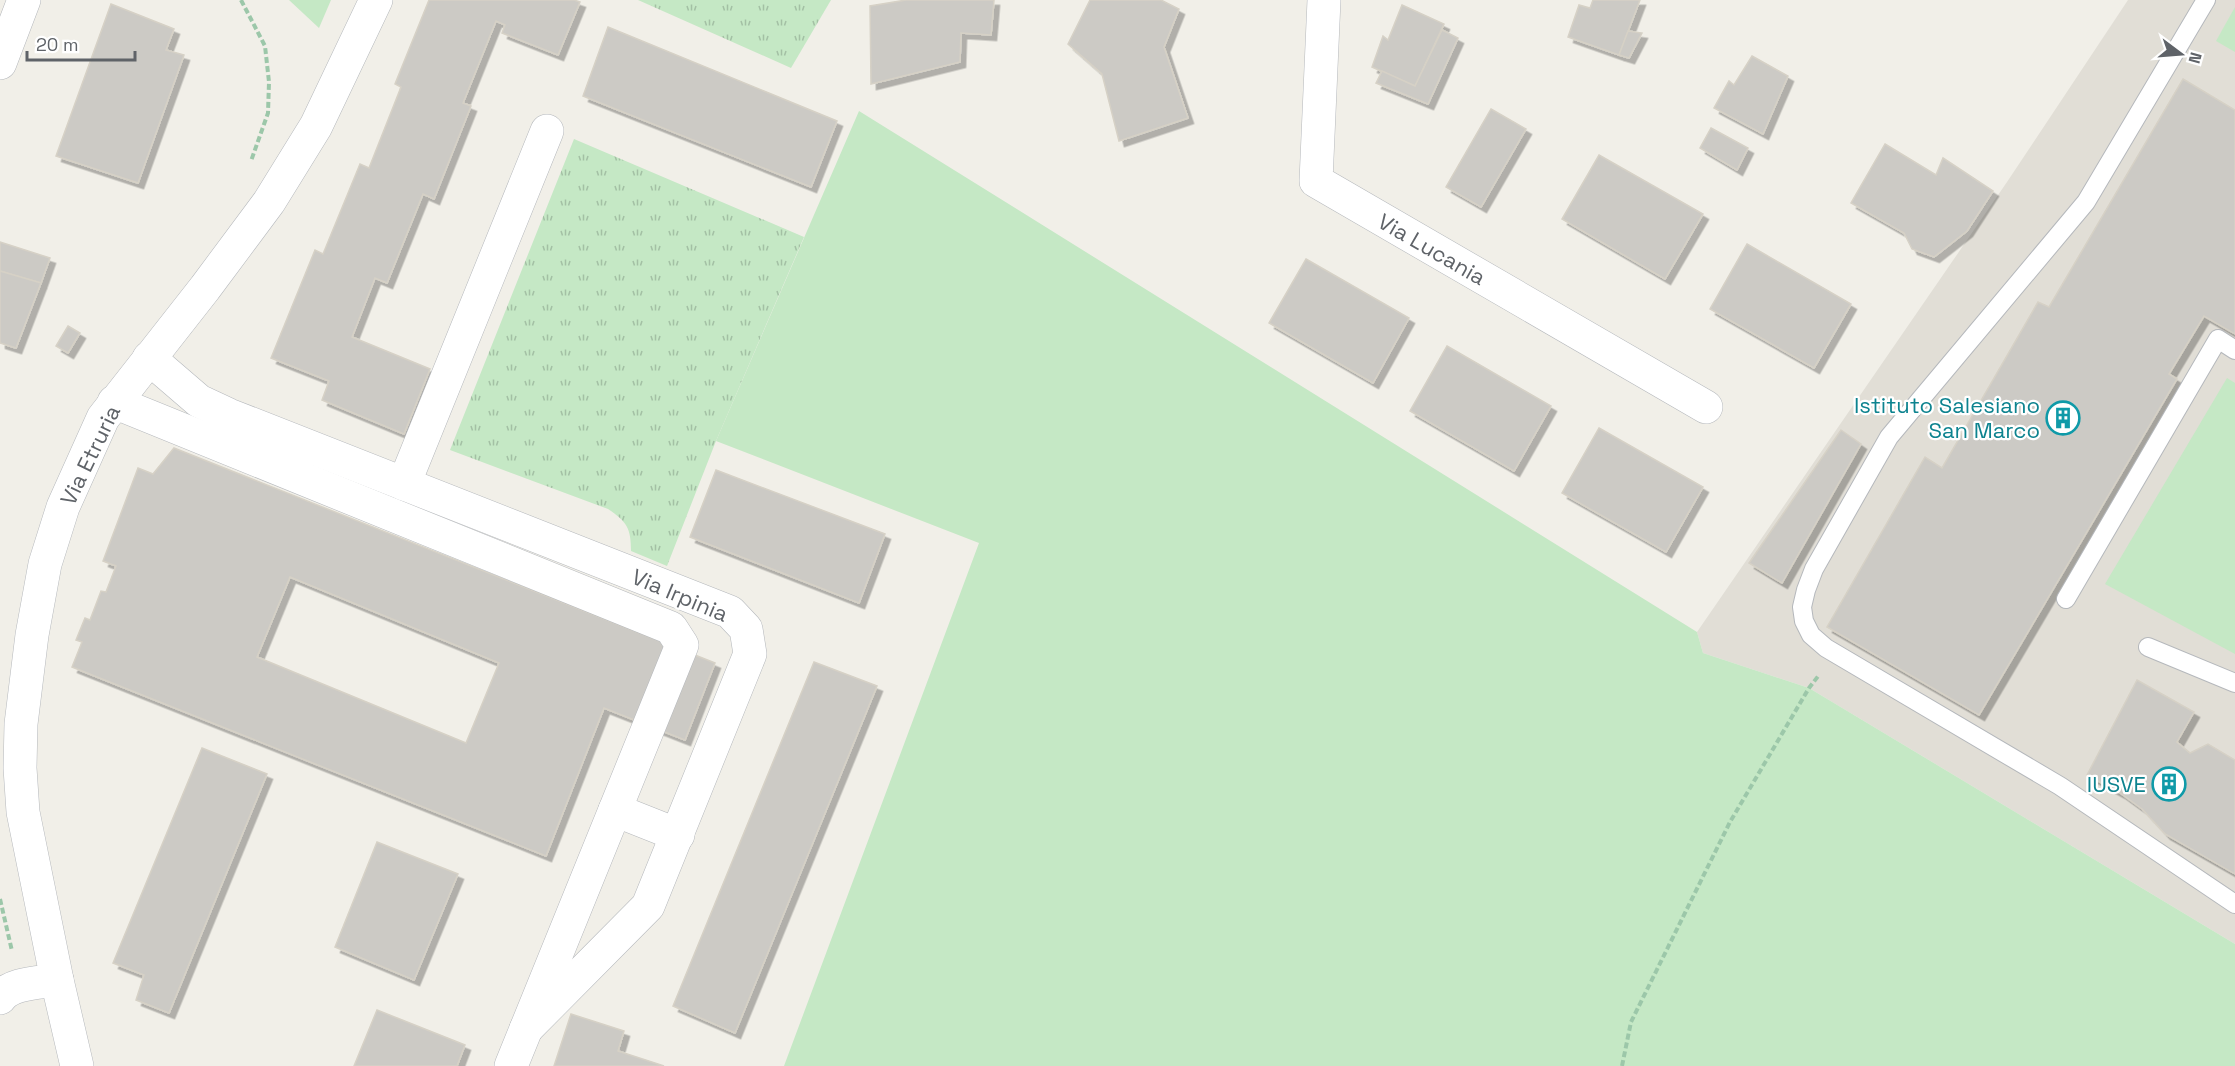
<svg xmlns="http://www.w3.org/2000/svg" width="2235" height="1066" font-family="'Space Grotesk',sans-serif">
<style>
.education{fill:#e1ded6}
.grass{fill:url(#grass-tufts)}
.park{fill:#c5e8c5}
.building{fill:#cccac5;stroke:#d6d1c6;stroke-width:1.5;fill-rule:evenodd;filter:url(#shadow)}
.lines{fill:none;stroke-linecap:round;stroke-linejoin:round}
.lane-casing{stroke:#b5b8bc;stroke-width:20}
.street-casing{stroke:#b5b8bc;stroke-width:34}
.path{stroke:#9cc7a9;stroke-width:4;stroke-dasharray:6 3;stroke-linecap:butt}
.lane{stroke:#fff;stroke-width:18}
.street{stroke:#fff;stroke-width:33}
.labels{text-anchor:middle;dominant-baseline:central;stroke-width:4.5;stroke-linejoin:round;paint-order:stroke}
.street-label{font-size:22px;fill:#5f6368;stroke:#fff}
.culture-label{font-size:22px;fill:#0d838f;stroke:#fff;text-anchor:end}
</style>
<defs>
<pattern id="grass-tufts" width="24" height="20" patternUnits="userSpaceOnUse" patternTransform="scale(1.5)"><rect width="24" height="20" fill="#c5e8c5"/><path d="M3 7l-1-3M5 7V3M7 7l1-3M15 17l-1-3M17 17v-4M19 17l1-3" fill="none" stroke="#a3c0a4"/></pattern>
<filter id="shadow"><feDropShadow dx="5.5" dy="5.5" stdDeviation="0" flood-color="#0004"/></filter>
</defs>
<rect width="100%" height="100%" fill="#f1efe8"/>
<!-- education -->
<polygon class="education" points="2128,0 2235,0 2235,944 1809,688 1703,653 1697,632 2007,182"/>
<!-- grass -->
<g class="grass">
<polygon points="638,0 831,0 791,68"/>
<path d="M574 139 804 237 716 441 667 566 631 551C631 528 627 522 608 509L450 450Z"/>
</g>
<!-- park -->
<g class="park">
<polygon points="289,0 331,0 319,28"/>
<polygon points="2235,7 2235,52 2216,41"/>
<polygon points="859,111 1697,632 1703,653 1809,688 2235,944 2235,1066 784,1066 979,543 716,441"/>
<polygon points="2227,378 2235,383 2235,654 2105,584"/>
</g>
<!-- building -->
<g class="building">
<polygon points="429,0 574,0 580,2 558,55 502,33 505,25 496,21 463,103 471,106 434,199 423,194 387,283 375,278 352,337 430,369 404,434 322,400 329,381 271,358 315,250 323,254 360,164 369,168 401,87 395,84"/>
<polygon points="906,0 994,0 991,35 961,33 960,62 871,84 870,6"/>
<polygon points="1090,0 1161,0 1179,9 1164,47 1188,118 1119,141 1102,74 1068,44"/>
<polygon points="1593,0 1640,0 1619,55 1568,37 1579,5 1590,8"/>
<polygon points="111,4 174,29 166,50 184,55 138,183 56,156"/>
<polygon points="1402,5 1444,24 1415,86 1372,67 1383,36 1388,40"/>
<polygon points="608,27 837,121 811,187 583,96"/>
<polygon points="1442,30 1458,38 1428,104 1376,83 1382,71 1415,86"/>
<polygon points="1628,31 1642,33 1629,58 1619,55"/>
<polygon points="1752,56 1788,76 1763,134 1714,108 1729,81 1734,85"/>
<polygon points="2183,79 2235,110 2235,334 2204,316 2169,374 2177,379 1979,715 1827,627 1925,457 1942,468 2038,302 2049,307"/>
<polygon points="1491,109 1526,129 1481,207 1446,187"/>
<polygon points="1711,128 1748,148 1737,170 1700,148"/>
<polygon points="1885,144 1936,175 1943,158 1993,191 1967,231 1934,257 1912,249 1904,233 1851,203"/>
<polygon points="1599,155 1703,214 1665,279 1562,219"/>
<polygon points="0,242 50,258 41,283 0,271"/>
<polygon points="1747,244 1851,304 1814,368 1710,309"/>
<polygon points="1306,259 1409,318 1373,383 1269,323"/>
<polygon points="0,271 41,283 16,348 0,343"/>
<polygon points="68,326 80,333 68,353 56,346"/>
<polygon points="1447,346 1551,406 1514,471 1410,411"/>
<polygon points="1599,428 1703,487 1666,552 1562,493"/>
<polygon points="1841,430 1861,444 1782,583 1749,563"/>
<path d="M174 448 715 663 685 740 604 708 546 856 72 667 82 642 76 640 85 618 90 620 101 591 106 592 116 566 103 561 138 468 153 474ZM290 577 499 663 466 743 257 657Z"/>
<polygon points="716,470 885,534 859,603 690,537"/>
<polygon points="814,662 877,686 735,1033 673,1006"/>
<polygon points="2137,680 2194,712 2177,742 2190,753 2208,744 2235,760 2235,874 2165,834 2142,809 2120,793 2087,775"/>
<polygon points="202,748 267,774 169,1013 136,1000 144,975 113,963"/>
<polygon points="377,842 458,874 414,980 335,947"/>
<polygon points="377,1010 465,1045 457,1066 354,1066"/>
<polygon points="571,1014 624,1031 618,1051 664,1066 554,1066"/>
</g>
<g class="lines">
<!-- lane casing -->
<g class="lane-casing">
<g id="lane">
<polyline points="2206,0 2086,202 1889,437 1814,569 1806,590 1802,607 1804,621 1811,635 1826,648 2060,786 2235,904"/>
<polyline points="2066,599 2218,339 2235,350"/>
<polyline points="2148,647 2235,683"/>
</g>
</g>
<!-- street casing -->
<g class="street-casing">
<g id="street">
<polyline points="1324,0 1316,181 1706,407"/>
<polyline points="0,63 24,0"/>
<polyline points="149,358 199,401 229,415 730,612 746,629 750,654 648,906 526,1029"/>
<polyline points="114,402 671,628 682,645 511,1066"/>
<polyline points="404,484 547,131"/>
<polyline points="615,810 678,835"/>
<path d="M0 998C11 982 40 983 57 980"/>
<polyline points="77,1066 57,980 23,812 20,768 21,724 32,635 45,564 63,507 103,418 205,288 269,202 316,126 376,0"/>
</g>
</g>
<!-- path -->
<g class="path">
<polyline points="241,0 265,46 269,82 268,113 251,161"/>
<polyline points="0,899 12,951"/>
<polyline points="1622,1066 1631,1022 1730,822 1809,688 1819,675"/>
</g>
<!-- lane -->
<use href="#lane" class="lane"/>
<!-- street -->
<use href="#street" class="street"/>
</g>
<!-- icons -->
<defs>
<g id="building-ring" transform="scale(1.725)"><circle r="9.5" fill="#fff" stroke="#0f9aa8" stroke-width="1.5"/><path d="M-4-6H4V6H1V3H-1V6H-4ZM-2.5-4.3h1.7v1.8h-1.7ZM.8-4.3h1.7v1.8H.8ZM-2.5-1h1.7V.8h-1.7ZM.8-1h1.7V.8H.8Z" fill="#0f9aa8"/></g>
</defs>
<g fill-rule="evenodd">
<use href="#building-ring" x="2063" y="418"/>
<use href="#building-ring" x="2169" y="784"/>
</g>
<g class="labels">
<!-- street labels -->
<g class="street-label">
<text transform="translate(1432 249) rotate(30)">Via Lucania</text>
<text transform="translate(90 455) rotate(-64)">Via Etruria</text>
<text transform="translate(680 595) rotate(23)">Via Irpinia</text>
</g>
<!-- culture labels -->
<g class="culture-label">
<text x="2040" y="405">Istituto Salesiano<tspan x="2040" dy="25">San Marco</tspan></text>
<text x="2146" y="784">IUSVE</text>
</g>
</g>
<!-- north arrow -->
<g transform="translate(2181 54) rotate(106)" stroke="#ffffff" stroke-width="4.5" paint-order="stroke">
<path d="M0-4.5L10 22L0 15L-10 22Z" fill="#5f6368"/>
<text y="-9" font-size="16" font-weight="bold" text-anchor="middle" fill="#5f6368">N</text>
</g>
<!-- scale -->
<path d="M27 51v9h108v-9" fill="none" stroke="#5f6368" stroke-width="3"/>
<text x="36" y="51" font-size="18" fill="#5f6368" stroke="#ffffff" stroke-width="4.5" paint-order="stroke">20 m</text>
</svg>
